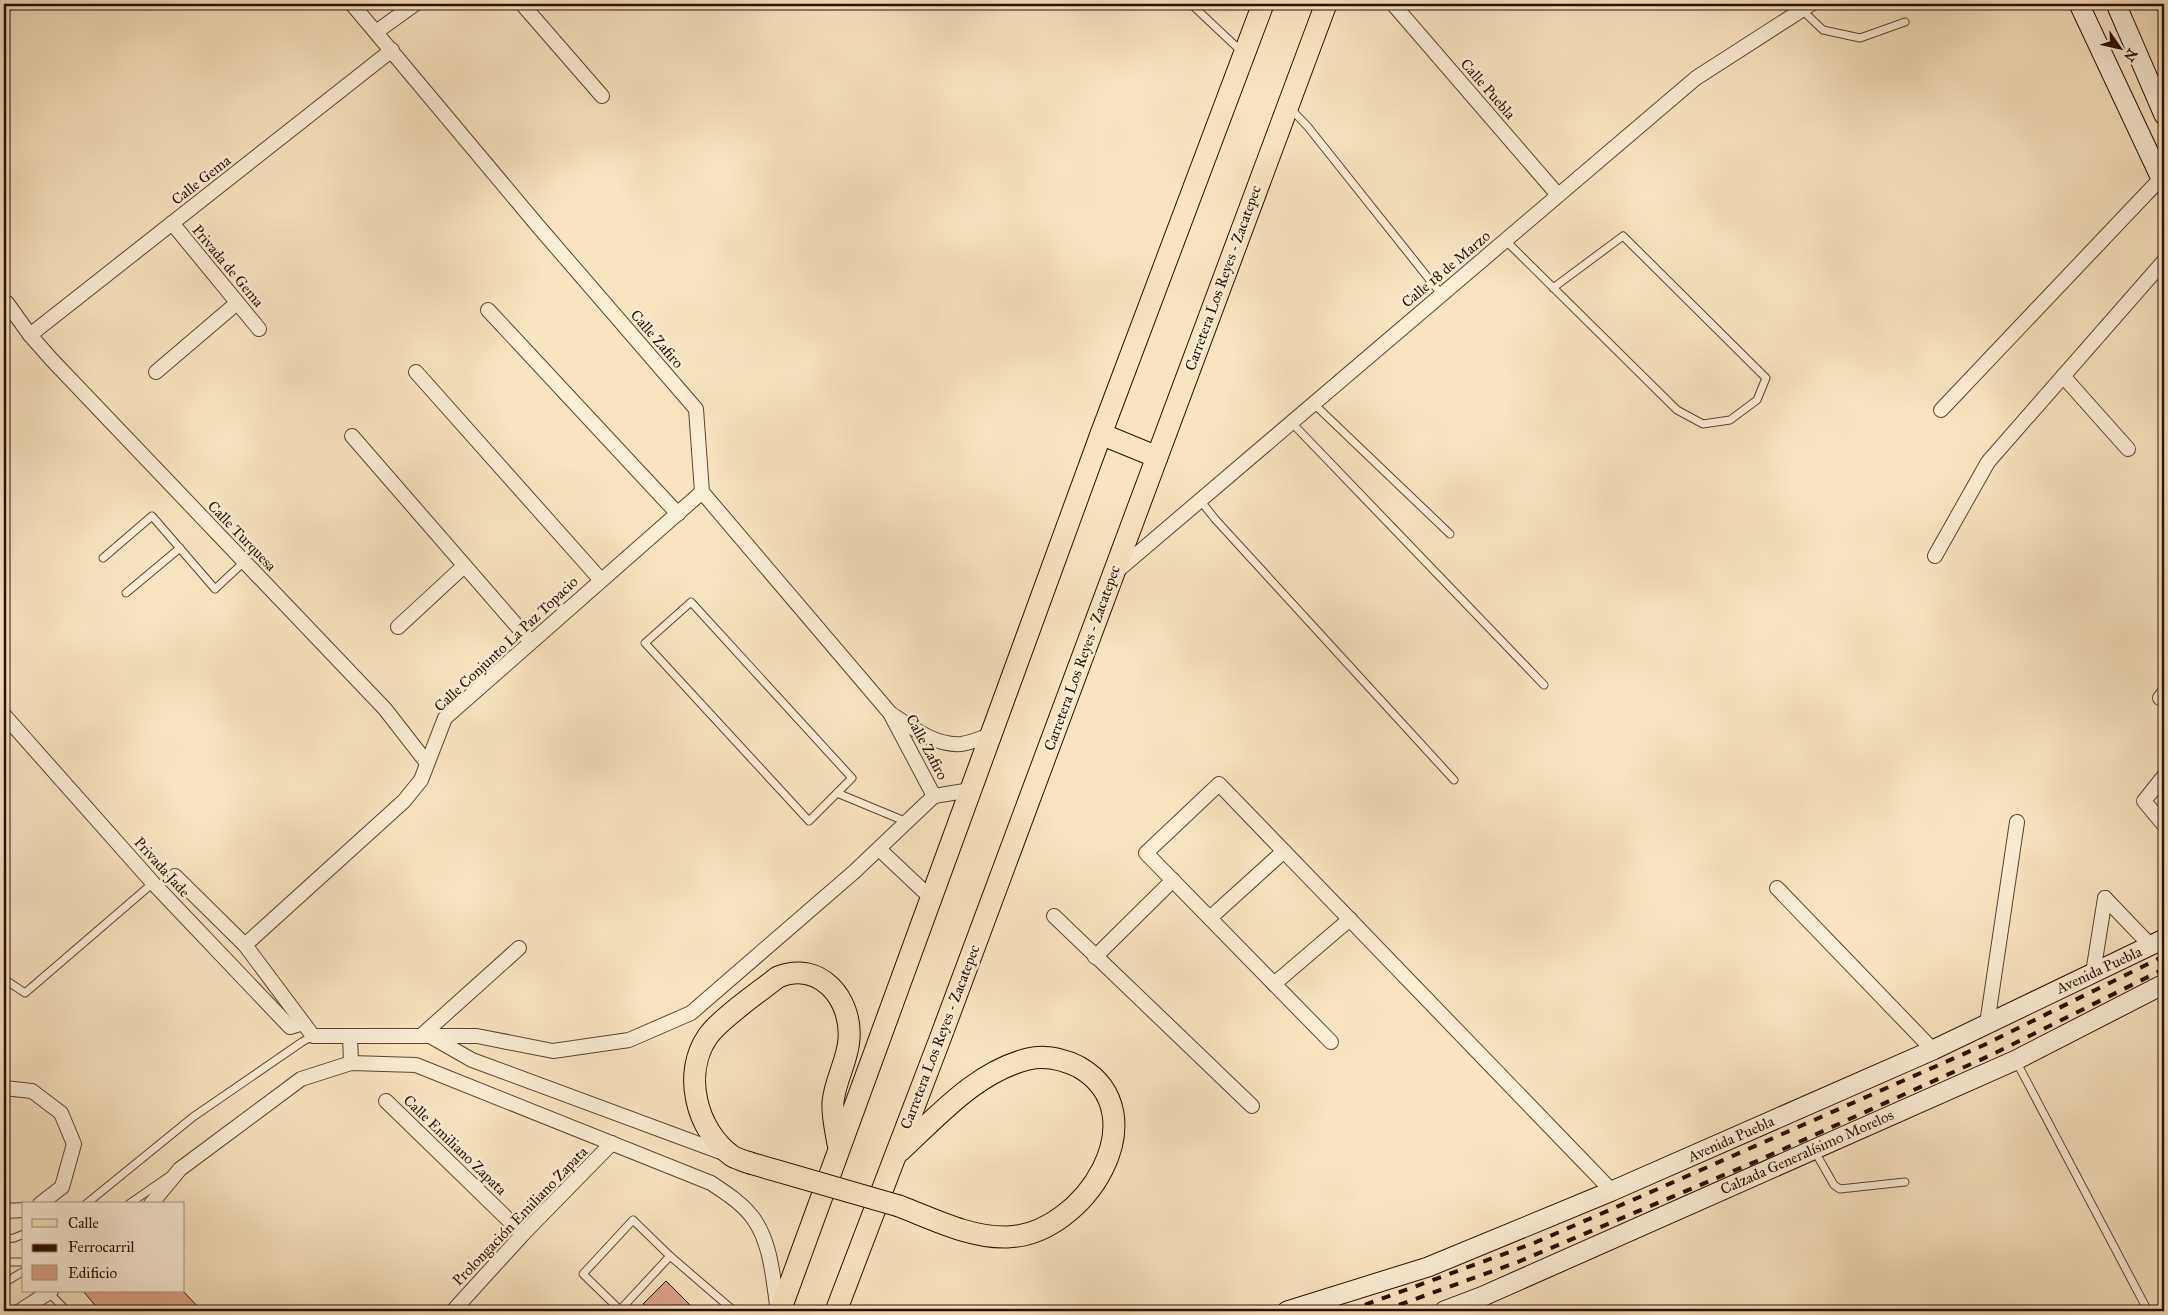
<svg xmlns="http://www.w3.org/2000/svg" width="2168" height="1315" font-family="'IM FELL Great Primer',serif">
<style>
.building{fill:#dda286;stroke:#270f00}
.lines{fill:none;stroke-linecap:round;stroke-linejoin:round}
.lane-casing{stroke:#5b4430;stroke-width:9}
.street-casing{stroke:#5b4430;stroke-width:16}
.secondary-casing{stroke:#270f00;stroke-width:21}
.primary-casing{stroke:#270f00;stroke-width:23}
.lane{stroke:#faeed5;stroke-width:7}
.street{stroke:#faeed5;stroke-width:14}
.secondary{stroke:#faeed5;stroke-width:19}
.primary{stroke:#f8e5bf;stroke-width:21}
.rail{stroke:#270f00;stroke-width:4;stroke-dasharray:9 9;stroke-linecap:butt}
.primary-bridge-casing{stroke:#270f00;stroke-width:23;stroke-linecap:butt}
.primary-bridge{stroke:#f8e5bf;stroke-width:21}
.labels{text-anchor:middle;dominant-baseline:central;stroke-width:5;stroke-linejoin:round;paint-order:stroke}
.street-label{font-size:15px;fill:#270f00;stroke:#faeed5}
</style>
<rect width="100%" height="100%" fill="#f8e5bf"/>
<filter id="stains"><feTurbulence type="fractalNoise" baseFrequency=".004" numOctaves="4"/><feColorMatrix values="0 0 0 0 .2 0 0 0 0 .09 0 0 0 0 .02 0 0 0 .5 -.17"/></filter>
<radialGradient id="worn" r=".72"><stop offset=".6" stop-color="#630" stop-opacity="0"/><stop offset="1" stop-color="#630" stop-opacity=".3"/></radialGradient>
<!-- building -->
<g class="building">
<polygon points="666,1281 696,1311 650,1311 643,1304"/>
<polygon points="83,1291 183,1291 202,1311 100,1311"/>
</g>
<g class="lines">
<!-- lane casing -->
<g class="lane-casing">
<g id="lane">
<polyline points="1191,4 1242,52"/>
<polyline points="1802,10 1823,30 1860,38 1905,22"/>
<polyline points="1290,108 1308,127 1441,294"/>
<polyline points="1505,240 1677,410 1703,424 1730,420 1757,400 1766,378 1623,236 1553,288"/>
<polyline points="1314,404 1450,534"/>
<polyline points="1291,422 1544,685"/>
<polyline points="1200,500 1215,519 1454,780"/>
<polyline points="103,558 152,516 215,589 244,562"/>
<polyline points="126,593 180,548"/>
<polygon points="691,602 852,778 809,821 645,643"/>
<polyline points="837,793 907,822"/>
<polyline points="4,979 25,993 153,883"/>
<polyline points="2016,1061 2148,1311"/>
<polyline points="1814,1150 1834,1185 1840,1189 1905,1182"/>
<polyline points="86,1204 193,1117 302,1042 313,1036"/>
<polyline points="129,1204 168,1177"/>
<polyline points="4,1239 14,1238 24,1234"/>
<polyline points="4,1262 24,1262"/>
<polyline points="4,1283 24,1271"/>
<polyline points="49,1293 67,1311"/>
<polyline points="620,1310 583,1274 633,1220 670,1256"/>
<polyline points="622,1311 620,1310 670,1256 734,1311"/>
</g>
</g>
<!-- street casing -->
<g class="street-casing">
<g id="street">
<polyline points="352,4 538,226 696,409 702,492 890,713 934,796"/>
<polyline points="522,4 602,96"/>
<polyline points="1393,4 1558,195"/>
<polyline points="376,32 415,4"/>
<polyline points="172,223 259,329"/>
<polyline points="7,303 30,335 52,360 385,709 427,763"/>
<polyline points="488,310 678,514"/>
<polyline points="30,335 392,50"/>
<polyline points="156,372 237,303"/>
<polyline points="416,372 600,579"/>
<polyline points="2063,376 2128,449"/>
<polyline points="1941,410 2164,175"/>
<polyline points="352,436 530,641"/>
<polyline points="1935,556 1988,462 2164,261"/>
<polyline points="1116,572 1696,78 1811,4"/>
<polyline points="398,627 464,566"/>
<polyline points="2160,698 2164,693"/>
<path d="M891 714C912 727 934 746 961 744 971 743 981 738 991 735"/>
<polyline points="4,715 153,883 290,1027 303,1023"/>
<polyline points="2164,776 2144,801 2164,825"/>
<polyline points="879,849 931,898"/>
<polyline points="175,876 245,945 313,1036 477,1036 553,1051 629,1040 691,1013 854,872 934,796 971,790"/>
<polyline points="1777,888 1933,1050"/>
<polyline points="2105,898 2151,946"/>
<polyline points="1054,916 1252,1106"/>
<polyline points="1210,918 1284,851"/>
<polyline points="245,945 404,801 421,780 445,718 702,492"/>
<polyline points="1095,957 1173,880"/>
<polyline points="2093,973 2105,898"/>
<polyline points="1274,984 1350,919"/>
<polyline points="1987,1024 2017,822"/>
<polyline points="350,1036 351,1063"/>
<polyline points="421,1036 519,948"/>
<polyline points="430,1036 472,1060 726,1154"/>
<polyline points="1331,1042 1146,853 1219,784 1612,1191"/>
<polyline points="4,1088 32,1091 61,1113 74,1144 62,1187 40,1204"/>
<polyline points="386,1101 523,1234"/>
<path d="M151 1204 180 1169 301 1079 351 1063 416 1065 711 1183C726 1193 742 1203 753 1218 772 1244 773 1281 778 1311"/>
<polyline points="4,1211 24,1210"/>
<polyline points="20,1311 51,1291"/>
<polyline points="453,1311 523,1234 612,1143"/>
</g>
</g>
<!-- secondary casing -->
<g class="secondary-casing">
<g id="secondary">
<polyline points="2079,4 2164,185"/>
<polyline points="2116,4 2164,115"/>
<polyline points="1287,1311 1428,1267 1612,1191 1933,1050 2164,939"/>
<polyline points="1444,1311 1481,1297 2016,1060 2164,984"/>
</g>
</g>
<!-- primary casing -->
<g class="primary-casing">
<g id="primary">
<polyline points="1101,434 1157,457"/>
<path d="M750 1163C744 1161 737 1159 732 1156 696 1130 682 1073 708 1036 721 1018 759 992 778 977 820 960 852 999 849 1039 848 1060 835 1080 833 1102 832 1116 836 1131 838 1144"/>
<path d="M899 1206C933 1219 970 1238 1007 1237 1085 1235 1160 1114 1079 1067 1063 1059 1045 1055 1028 1059 976 1072 938 1116 900 1151"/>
<polyline points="780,1311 1101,434 1263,4"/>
<polyline points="836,1311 940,1039 1326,4"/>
</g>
</g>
<!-- lane -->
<use href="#lane" class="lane"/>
<!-- street -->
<use href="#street" class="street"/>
<!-- secondary -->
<use href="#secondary" class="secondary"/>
<!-- primary -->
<use href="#primary" class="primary"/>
<!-- rail -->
<g class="rail">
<polyline points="1348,1311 1534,1243 1660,1188 1984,1045 2164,956"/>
<polyline points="1382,1311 1518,1262 1757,1161 1991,1055 2164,969"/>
</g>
<!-- primary-bridge casing -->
<g class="primary-bridge-casing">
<polyline id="primary-bridge" points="750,1163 899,1206"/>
</g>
<!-- primary-bridge -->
<use href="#primary-bridge" class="primary-bridge"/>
</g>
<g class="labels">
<!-- street labels -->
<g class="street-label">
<text transform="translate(1488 89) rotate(49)">Calle Puebla</text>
<text transform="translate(201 180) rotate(-38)">Calle Gema</text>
<text transform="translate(228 266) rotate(50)">Privada de Gema</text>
<text transform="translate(1446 269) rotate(-40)">Calle 18 de Marzo</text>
<text transform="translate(1223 278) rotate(-70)">Carretera Los Reyes - Zacatepec</text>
<text transform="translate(657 339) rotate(49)">Calle Zafiro</text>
<text transform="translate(242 536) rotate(46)">Calle Turquesa</text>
<text transform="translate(506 644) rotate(-43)">Calle Conjunto La Paz Topacio</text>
<text transform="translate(1082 658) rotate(-70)">Carretera Los Reyes - Zacatepec</text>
<text transform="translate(927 747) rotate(62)">Calle Zafiro</text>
<text transform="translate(162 867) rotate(48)">Privada Jade</text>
<text transform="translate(2099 970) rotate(-25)">Avenida Puebla</text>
<text transform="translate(940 1037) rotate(-69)">Carretera Los Reyes - Zacatepec</text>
<text transform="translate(1731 1139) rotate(-24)">Avenida Puebla</text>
<text transform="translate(455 1145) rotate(44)">Calle Emiliano Zapata</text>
<text transform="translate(1807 1152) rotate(-24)">Calzada Generalísimo Morelos</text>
<text transform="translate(520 1216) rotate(-46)">Prolongación Emiliano Zapata</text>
</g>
</g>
<!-- margin -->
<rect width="2168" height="1315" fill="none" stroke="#f8e5bf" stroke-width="20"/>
<rect x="5" y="5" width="2158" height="1305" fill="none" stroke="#270f00" stroke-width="2.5"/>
<rect x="10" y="10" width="2148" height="1295" fill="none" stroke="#270f00"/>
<!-- legend -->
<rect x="22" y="1202" width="162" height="90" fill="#faeed5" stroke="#a69580"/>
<rect x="32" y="1219" width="25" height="8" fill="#f8e5bf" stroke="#a69580"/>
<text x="68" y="1228" font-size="15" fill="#270f00">Calle</text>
<rect x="32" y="1244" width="25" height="8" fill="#270f00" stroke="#a69580"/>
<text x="68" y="1252" font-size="15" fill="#270f00">Ferrocarril</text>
<rect x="32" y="1265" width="25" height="15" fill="#dda286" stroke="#a69580"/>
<text x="68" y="1278" font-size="15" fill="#270f00">Edificio</text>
<!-- north arrow -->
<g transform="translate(2120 48) rotate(124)" stroke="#faeed5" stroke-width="4" paint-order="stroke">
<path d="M0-4L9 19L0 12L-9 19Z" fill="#270f00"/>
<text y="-8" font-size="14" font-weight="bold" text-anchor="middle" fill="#270f00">N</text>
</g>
<rect width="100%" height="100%" filter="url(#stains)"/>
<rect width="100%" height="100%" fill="url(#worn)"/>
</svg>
